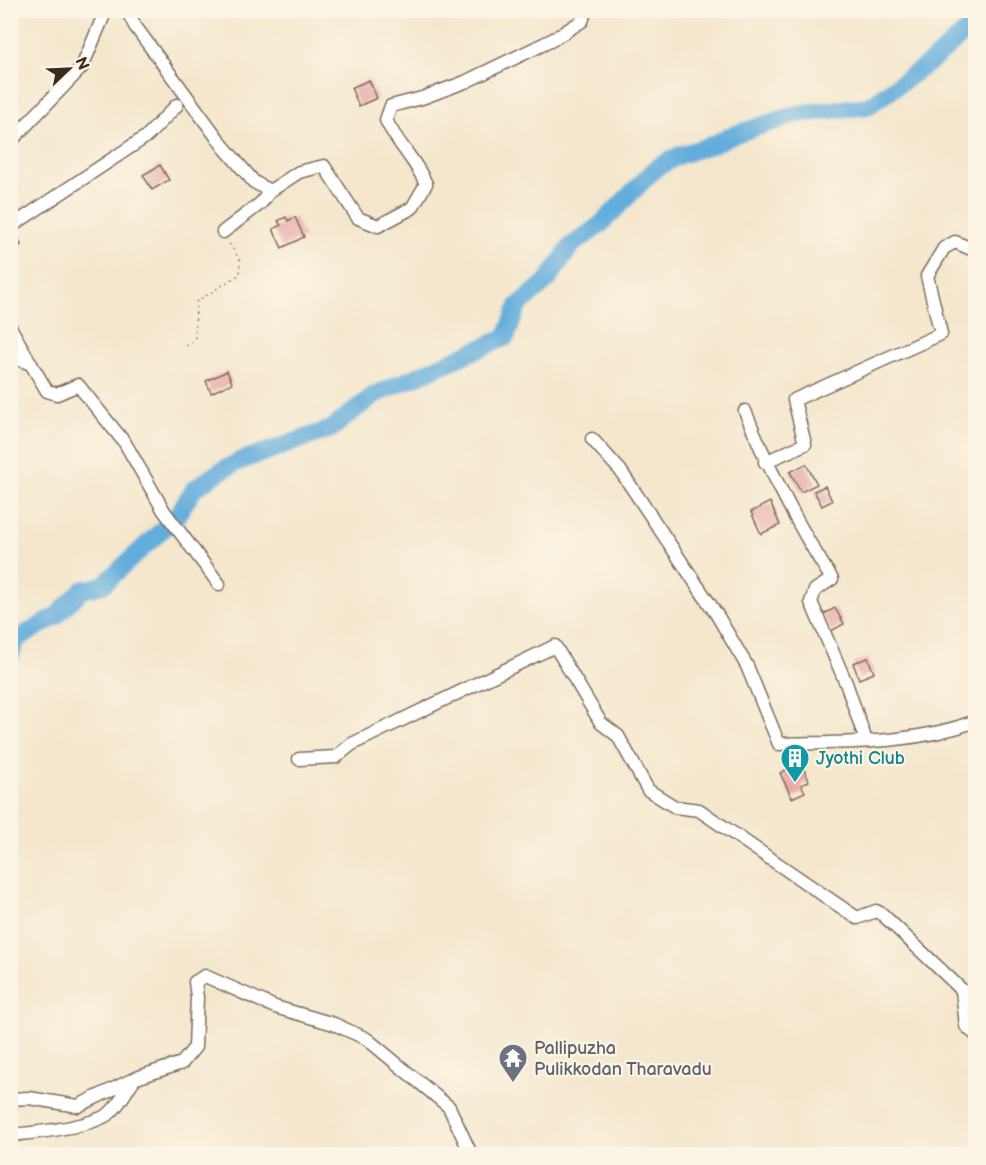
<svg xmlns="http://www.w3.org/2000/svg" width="986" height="1165" font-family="'Balsamiq Sans',sans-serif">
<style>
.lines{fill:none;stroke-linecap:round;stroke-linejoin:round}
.river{stroke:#64addc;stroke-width:18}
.building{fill:#e8acaa}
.minor-casing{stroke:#7c6c5b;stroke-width:15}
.path{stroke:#7c6c5b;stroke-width:1.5;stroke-dasharray:1.5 4.5;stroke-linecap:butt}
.minor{stroke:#fff;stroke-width:12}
.labels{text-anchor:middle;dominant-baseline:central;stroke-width:4.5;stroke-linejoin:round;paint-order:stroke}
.culture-label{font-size:18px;fill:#0d838f;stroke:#fcf5e5;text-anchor:start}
.worship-label{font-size:18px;fill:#5b616d;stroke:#fcf5e5;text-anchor:start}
</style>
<rect width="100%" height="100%" fill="#fcf5e5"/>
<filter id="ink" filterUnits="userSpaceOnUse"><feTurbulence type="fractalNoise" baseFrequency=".0167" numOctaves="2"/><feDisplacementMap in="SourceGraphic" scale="12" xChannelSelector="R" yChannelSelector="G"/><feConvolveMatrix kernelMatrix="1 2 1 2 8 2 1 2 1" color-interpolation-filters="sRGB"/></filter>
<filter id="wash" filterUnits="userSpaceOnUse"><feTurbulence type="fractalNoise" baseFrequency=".008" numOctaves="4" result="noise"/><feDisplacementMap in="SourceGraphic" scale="24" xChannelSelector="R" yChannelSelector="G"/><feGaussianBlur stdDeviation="1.35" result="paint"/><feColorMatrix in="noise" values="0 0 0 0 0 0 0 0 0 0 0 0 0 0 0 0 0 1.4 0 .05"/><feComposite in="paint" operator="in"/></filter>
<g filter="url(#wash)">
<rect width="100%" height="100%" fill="#f4e7cd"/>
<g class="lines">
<!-- river -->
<polyline class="river" points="10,657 17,639 55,617 82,590 103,585 175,518 194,489 219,472 240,461 331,429 374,395 506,337 518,306 548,280 571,246 600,225 656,168 680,155 714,144 730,136 797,114 868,106 932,61 976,23"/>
</g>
<g id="blocks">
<!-- building -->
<g class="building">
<polygon points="369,80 377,98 359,106 351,88"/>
<polygon points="160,165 169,180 152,190 143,175"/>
<polygon points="286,217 288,221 295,217 304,237 282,248 273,229 281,225 278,221"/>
<polygon points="16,232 21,245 10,250 10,235"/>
<polygon points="227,371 232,383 211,393 206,381"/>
<polygon points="806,464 817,484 801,492 790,472"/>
<polygon points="825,486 832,501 822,506 814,491"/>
<polygon points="770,502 780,525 761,534 751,512"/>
<polygon points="835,608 844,624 831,631 822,615"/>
<polygon points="868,658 874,673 859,679 853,663"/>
<polygon points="797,765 799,769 803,768 809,781 801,785 805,792 792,798 780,773"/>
</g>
</g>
</g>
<g filter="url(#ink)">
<use href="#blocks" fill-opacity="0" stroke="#7c6c5b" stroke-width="1.5"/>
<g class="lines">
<!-- minor casing -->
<g class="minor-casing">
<g id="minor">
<path d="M127 10 135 26 224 147 254 182 270 191 299 172 324 166 358 218 378 226 412 208 426 184C416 160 397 144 386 120L391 106 422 98 465 82 552 40 582 21 586 10"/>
<polyline points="10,142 82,67 106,10"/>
<polyline points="10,227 147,136 177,105"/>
<polyline points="223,232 261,203 270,191"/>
<polyline points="10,327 31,364"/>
<polyline points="10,356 31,364 47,391 57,394 78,385 125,443 164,511 219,584"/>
<path d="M745 411C769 470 797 525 832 579L815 590 811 602 846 683 866 741"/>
<path d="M592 439 620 470 717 615 747 666 779 744C845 742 913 745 976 721"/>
<polyline points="765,462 805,444 794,400 941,334 927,276 944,248 955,242 976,251"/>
<polyline points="299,759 336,757 352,744 555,646 601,723 618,736 648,790 675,807 699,810 857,918 876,911 882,914 962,990 966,1026 976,1035"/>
<polyline points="10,1099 29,1098 78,1106 136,1078 182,1063 195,1047 197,997 195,982 205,976 275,1007 334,1024 367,1039 449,1107 471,1154"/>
<path d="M10 1135C33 1133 94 1127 111 1112 120 1104 126 1091 133 1081"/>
</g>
</g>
<!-- path -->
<polyline class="path" points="186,346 195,338 196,302 240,274 240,260 229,243"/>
<!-- minor -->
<use href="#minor" class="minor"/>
</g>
</g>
<!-- icons -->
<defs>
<g id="building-pin" transform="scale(1.5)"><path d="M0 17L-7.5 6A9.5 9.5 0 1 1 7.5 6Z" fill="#0f9aa8" stroke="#fcf5e5"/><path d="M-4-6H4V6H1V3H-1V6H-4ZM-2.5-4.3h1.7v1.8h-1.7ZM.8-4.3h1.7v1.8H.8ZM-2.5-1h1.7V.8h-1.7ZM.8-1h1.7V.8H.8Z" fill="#fff"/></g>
<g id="temple-pin" transform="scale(1.5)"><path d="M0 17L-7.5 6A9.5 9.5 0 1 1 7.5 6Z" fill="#6b7280" stroke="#fcf5e5"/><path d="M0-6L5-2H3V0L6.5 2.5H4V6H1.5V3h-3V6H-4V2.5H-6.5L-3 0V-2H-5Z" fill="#fff"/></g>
</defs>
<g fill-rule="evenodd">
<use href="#building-pin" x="795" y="758"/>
<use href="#temple-pin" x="513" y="1058"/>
</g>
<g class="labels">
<!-- culture labels -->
<g class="culture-label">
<text x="816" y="758">Jyothi Club</text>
</g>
<!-- worship labels -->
<g class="worship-label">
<text x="534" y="1048">Pallipuzha<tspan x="534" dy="21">Pulikkodan Tharavadu</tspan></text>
</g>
</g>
<!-- margin -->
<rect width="986" height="1165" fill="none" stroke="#fcf5e5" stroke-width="36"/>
<!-- north arrow -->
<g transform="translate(69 69) rotate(67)" stroke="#fcf5e5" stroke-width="4.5" paint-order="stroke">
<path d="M0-4.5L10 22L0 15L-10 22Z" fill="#3b2a1e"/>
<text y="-9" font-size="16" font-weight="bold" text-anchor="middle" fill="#3b2a1e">N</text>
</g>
</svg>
